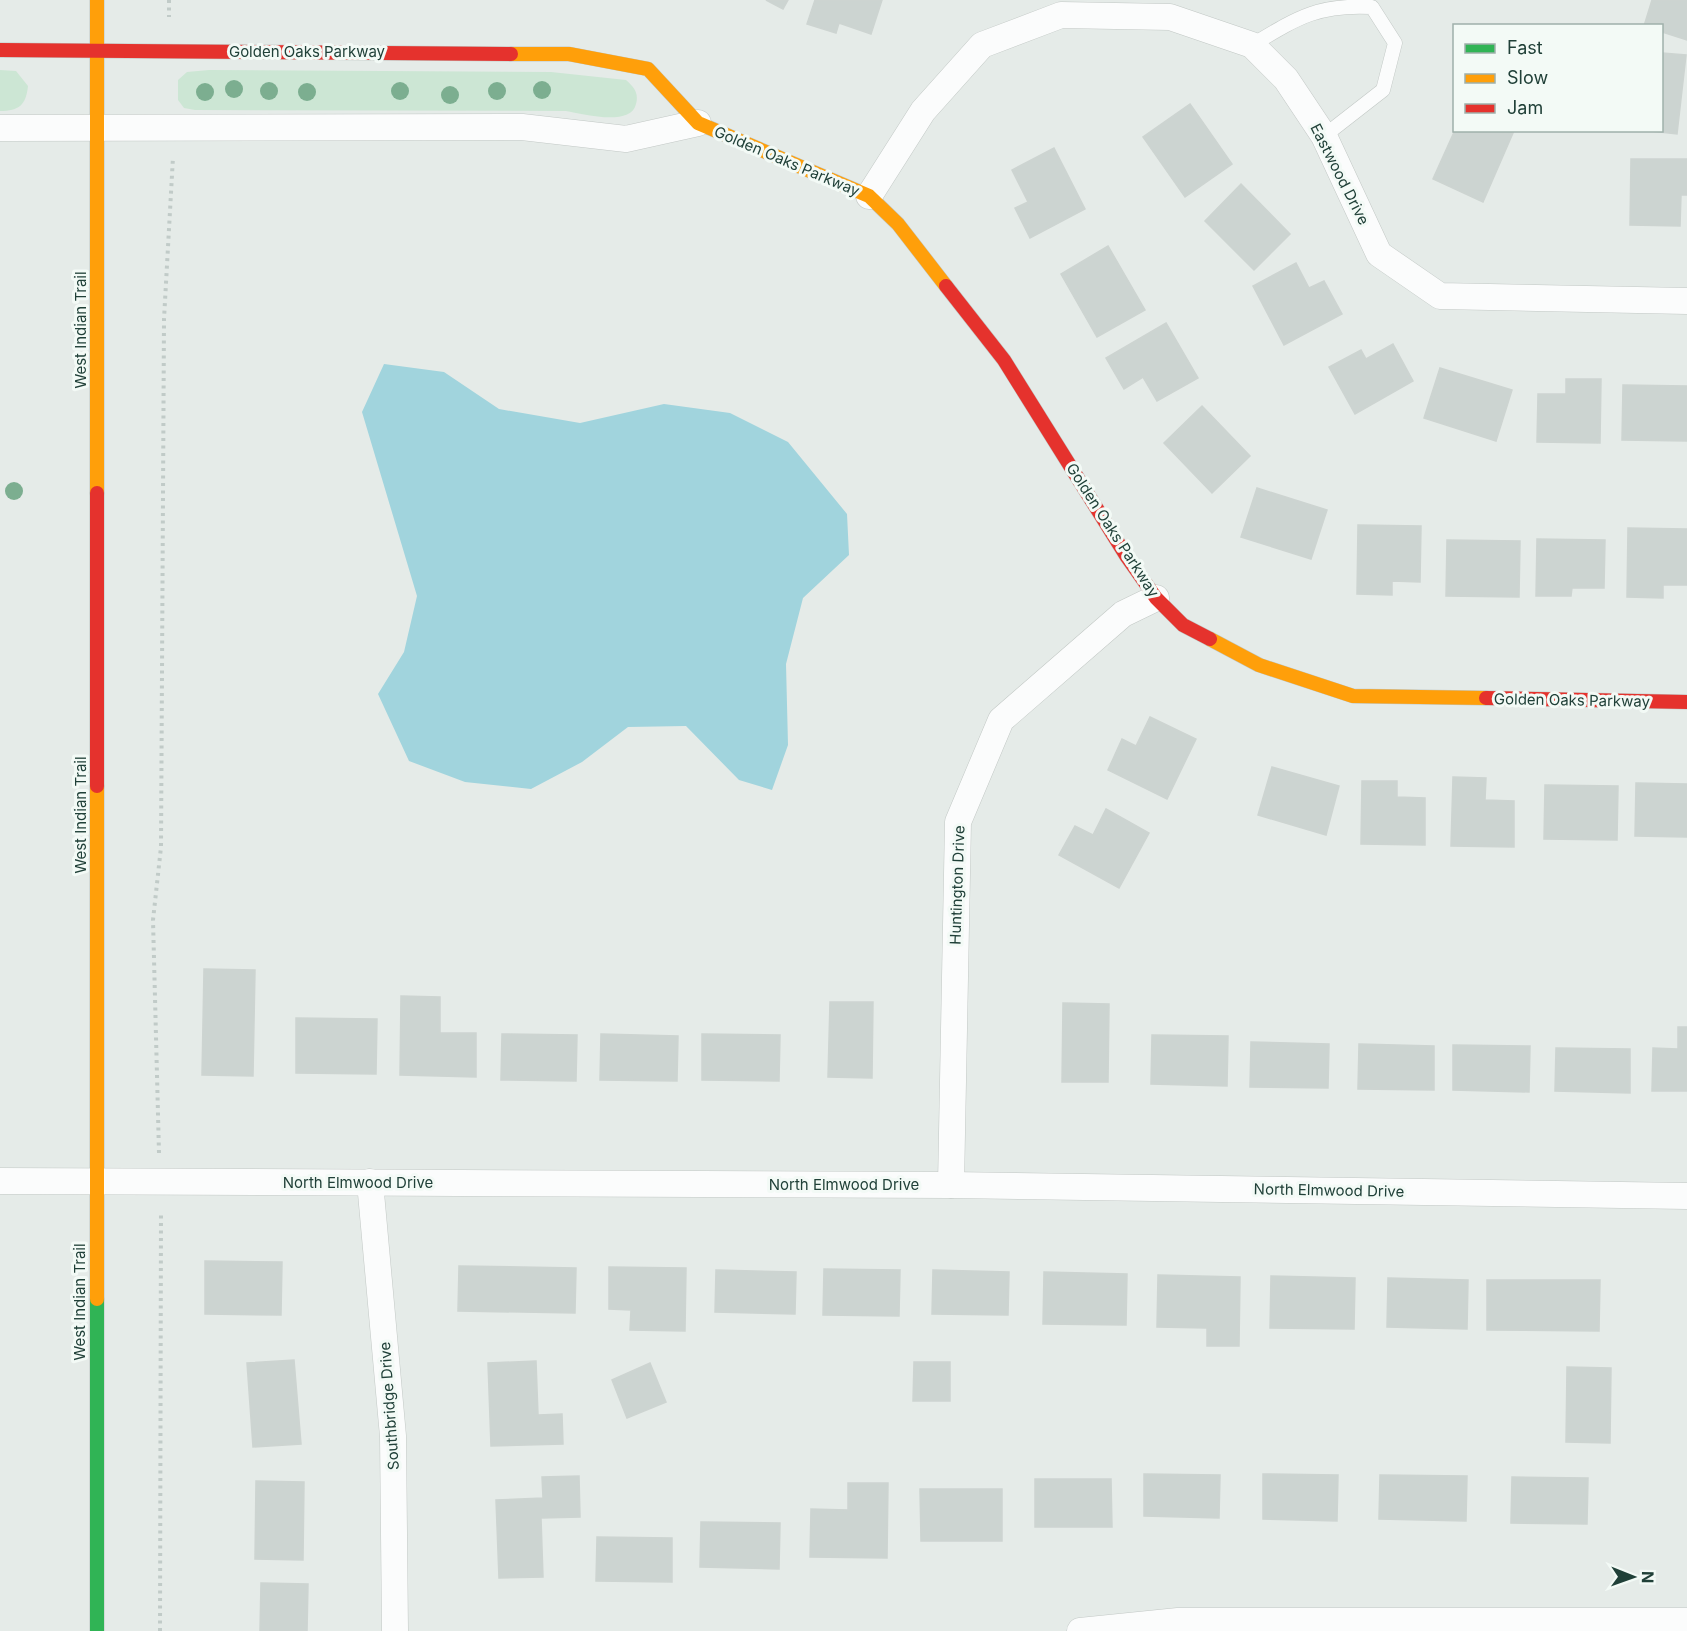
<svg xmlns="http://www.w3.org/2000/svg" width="1687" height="1631" font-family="Inter,sans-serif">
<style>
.green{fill:#cce6d4}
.water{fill:#a1d4dd}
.building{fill:#ccd4d1;stroke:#cdd4d1;stroke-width:1.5}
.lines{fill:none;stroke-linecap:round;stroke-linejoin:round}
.lane-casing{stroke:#c2c8c5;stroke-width:15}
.street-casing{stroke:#c2c8c5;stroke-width:27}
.fast-casing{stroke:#c0c8c5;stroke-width:15}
.slow-casing{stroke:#c0c8c5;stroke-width:15}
.jam-casing{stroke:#c0c8c5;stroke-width:15}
.path{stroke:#c1cbc8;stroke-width:4;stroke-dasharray:3 4.5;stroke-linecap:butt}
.lane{stroke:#fbfcfc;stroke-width:14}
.street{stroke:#fbfcfc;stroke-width:26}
.fast{stroke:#30b455;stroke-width:14}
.slow{stroke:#ff9f0a;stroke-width:14}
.jam{stroke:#e5322d;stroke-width:14}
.tree{fill:#7cae90}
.labels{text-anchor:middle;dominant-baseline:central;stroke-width:6;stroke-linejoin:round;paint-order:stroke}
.street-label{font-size:15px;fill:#204038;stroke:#f3faf6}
</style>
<rect width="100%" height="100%" fill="#e5ebe8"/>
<!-- green -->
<g class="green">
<path d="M0 70 16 71 28 86C26 105 19 111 0 111Z"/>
<path d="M209 70 551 72 626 80C634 87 639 93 636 104 631 127 583 114 566 111L195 110 184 108 178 100V80L187 72Z"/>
</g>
<!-- water -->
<polygon class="water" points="384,364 444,372 499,409 580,423 664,404 730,413 788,442 847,514 849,555 803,598 786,664 788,745 772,790 739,780 686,726 628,727 582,762 531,789 465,782 409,761 378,694 404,652 417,596 362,412"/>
<!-- building -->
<g class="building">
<polygon points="766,0 788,0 783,9"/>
<polygon points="815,0 882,0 871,34 839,23 836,33 807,24"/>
<polygon points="1652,0 1687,0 1687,40 1662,32 1662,26 1644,26"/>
<polygon points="1662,53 1686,55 1677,134 1642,130 1662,130"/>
<polygon points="1190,104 1232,164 1185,197 1143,137"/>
<polygon points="1455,130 1513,133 1483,202 1433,179"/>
<polygon points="1054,148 1085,209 1030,238 1015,208 1028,202 1012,170"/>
<polygon points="1631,159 1687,159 1687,195 1681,195 1680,226 1630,225"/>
<polygon points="1241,184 1290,234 1254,270 1205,221"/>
<polygon points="1108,246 1145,310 1097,337 1061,274"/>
<polygon points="1296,263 1309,288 1324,281 1342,314 1284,345 1253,286"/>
<polygon points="1166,323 1198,378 1157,401 1143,377 1124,389 1106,358"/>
<polygon points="1393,344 1413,381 1355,414 1329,367 1361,350 1366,359"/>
<polygon points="1440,368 1512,390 1496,441 1424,418"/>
<polygon points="1566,379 1601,379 1600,443 1537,442 1538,394 1566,394"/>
<polygon points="1623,385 1687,386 1687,441 1622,440"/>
<polygon points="1202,406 1250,456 1212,493 1164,443"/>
<polygon points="1257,488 1327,510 1311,559 1241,537"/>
<polygon points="1358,525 1421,526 1420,582 1392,581 1392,595 1357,594"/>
<polygon points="1628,528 1687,529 1687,585 1663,585 1663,598 1627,597"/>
<polygon points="1537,539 1605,540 1604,588 1572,588 1571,596 1536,596"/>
<polygon points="1447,540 1520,541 1519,597 1446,596"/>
<polygon points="1150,717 1196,739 1167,799 1108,770 1122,739 1136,746"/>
<polygon points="1272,767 1339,786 1326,835 1258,815"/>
<polygon points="1453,777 1486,778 1485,800 1514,801 1514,847 1451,846"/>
<polygon points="1362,781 1397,781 1397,797 1425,798 1425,845 1361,844"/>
<polygon points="1636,783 1687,784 1687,837 1635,836"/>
<polygon points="1545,785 1618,786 1617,840 1544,839"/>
<polygon points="1106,809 1149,833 1119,888 1059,855 1075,826 1093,835"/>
<polygon points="204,969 255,970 253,1076 202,1075"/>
<polygon points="401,996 440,997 440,1033 476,1033 476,1077 400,1075"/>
<polygon points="830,1002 873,1002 872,1078 828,1077"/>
<polygon points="1063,1003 1109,1004 1108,1082 1062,1082"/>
<polygon points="296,1018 377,1019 376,1074 296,1073"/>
<polygon points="1678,1027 1687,1027 1687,1091 1652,1091 1653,1048 1678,1049"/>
<polygon points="502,1034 577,1035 576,1081 501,1080"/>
<polygon points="601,1034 678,1036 677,1081 600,1080"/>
<polygon points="702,1034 780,1035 779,1081 702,1080"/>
<polygon points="1152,1035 1228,1036 1227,1086 1151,1084"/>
<polygon points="1251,1042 1329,1044 1328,1088 1250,1087"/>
<polygon points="1359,1044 1434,1046 1434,1090 1358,1089"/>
<polygon points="1453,1045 1530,1046 1529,1092 1453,1090"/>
<polygon points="1556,1048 1630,1049 1630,1093 1555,1091"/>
<polygon points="205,1261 282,1262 281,1315 205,1314"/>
<polygon points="459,1266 576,1268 575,1313 458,1311"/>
<polygon points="609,1267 686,1268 685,1331 630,1330 631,1310 609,1309"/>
<polygon points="824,1269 900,1270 899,1316 823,1315"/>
<polygon points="716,1270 796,1272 795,1314 715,1312"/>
<polygon points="933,1270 1009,1272 1008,1315 932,1314"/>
<polygon points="1044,1272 1127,1274 1126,1325 1043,1324"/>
<polygon points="1158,1275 1240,1277 1239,1346 1207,1346 1207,1328 1157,1327"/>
<polygon points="1271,1276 1355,1278 1354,1329 1270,1328"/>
<polygon points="1388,1278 1468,1280 1467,1329 1387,1327"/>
<polygon points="1487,1280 1600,1280 1599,1331 1487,1330"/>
<polygon points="294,1360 301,1444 253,1447 247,1363"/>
<polygon points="536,1361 538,1415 562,1414 563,1444 491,1446 488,1363"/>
<polygon points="914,1362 950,1362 950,1401 913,1401"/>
<polygon points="650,1363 666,1402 627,1418 612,1380"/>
<polygon points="1567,1367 1611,1368 1610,1443 1566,1442"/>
<polygon points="1144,1474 1220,1475 1219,1518 1144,1516"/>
<polygon points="1263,1474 1338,1475 1337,1521 1263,1519"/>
<polygon points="1380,1475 1467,1476 1466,1521 1379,1519"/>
<polygon points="579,1476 580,1517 541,1518 543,1577 499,1578 496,1500 543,1498 542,1477"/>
<polygon points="1512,1477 1588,1478 1587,1524 1511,1523"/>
<polygon points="1035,1479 1111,1479 1112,1527 1035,1527"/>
<polygon points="256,1481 304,1482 303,1560 255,1559"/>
<polygon points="848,1483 888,1483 887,1558 810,1557 811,1509 848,1510"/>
<polygon points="920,1489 1002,1489 1002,1541 921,1541"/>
<polygon points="701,1522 780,1523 779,1569 700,1567"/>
<polygon points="597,1537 672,1538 672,1582 596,1581"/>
<polygon points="261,1583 308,1584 307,1631 260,1631"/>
</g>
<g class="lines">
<!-- lane casing -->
<g class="lane-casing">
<path id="lane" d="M1252 45C1297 18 1318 4 1372 7L1395 43 1383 90 1324 136"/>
</g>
<!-- street casing -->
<g class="street-casing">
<g id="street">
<polyline points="0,128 522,127 626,139 698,123"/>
<polyline points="869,196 923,111 982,45 1061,15 1170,17 1252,45 1286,79 1324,136 1379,254 1440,296 1687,301"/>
<polyline points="0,1181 951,1185 1687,1196"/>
<polyline points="370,1182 393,1436 395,1631"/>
<polyline points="951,1185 958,822 1001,720 1123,614 1156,598"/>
<polyline points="1080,1631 1178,1621 1687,1621"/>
</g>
</g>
<!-- fast casing -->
<g class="fast-casing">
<polyline id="fast" points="97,1299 97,1631"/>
</g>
<!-- slow casing -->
<g class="slow-casing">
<g id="slow">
<polyline points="97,0 97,493"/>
<polyline points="511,54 569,54 648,69 698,123 869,196 898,224 946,286"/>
<polyline points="1210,639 1259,665 1353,696 1486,698"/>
<polyline points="97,786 97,1299"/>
</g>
</g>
<!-- jam casing -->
<g class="jam-casing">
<g id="jam">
<polyline points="0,50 511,54"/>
<polyline points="946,286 1004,360 1127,557 1156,598 1183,625 1210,639"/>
<polyline points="97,493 97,786"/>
<polyline points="1486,698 1687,702"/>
</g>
</g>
<!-- path -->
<g class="path">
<polyline points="169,0 169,17"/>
<polyline points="159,1153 153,920 161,847 164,319 173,157"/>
<polyline points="160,1631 161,1212"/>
</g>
<!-- lane -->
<use href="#lane" class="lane"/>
<!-- street -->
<use href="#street" class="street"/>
<!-- fast -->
<use href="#fast" class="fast"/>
<!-- slow -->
<use href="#slow" class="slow"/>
<!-- jam -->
<use href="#jam" class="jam"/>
</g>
<!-- trees -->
<g class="tree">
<circle cx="234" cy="89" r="9"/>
<circle cx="542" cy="90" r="9"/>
<circle cx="269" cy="91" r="9"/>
<circle cx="400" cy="91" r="9"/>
<circle cx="497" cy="91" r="9"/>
<circle cx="205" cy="92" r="9"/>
<circle cx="307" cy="92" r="9"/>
<circle cx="450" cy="95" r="9"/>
<circle cx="14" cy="491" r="9"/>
</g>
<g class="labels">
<!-- street labels -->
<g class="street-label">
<text x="307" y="51">Golden Oaks Parkway</text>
<text transform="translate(787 161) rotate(23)">Golden Oaks Parkway</text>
<text transform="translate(1340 174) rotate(63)">Eastwood Drive</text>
<text transform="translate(80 330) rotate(-90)">West Indian Trail</text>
<text transform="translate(1113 530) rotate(57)">Golden Oaks Parkway</text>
<text transform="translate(1572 700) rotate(1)">Golden Oaks Parkway</text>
<text transform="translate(80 815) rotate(-90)">West Indian Trail</text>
<text transform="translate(957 885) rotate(-88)">Huntington Drive</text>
<text x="358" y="1182">North Elmwood Drive</text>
<text x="844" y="1184">North Elmwood Drive</text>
<text transform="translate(1329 1190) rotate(1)">North Elmwood Drive</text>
<text transform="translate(79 1302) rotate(-90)">West Indian Trail</text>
<text transform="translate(389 1406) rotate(-94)">Southbridge Drive</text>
</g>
</g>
<!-- legend -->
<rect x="1453" y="24" width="210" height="108" fill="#f3faf6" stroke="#9fb0aa" stroke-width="1.5"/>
<rect x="1465" y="44" width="30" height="9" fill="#30b455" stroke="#9fb0aa" stroke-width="1.5"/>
<text x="1507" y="54" font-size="18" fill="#204038">Fast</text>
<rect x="1465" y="74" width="30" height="9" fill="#ff9f0a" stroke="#9fb0aa" stroke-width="1.5"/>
<text x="1507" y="84" font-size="18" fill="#204038">Slow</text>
<rect x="1465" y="104" width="30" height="9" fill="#e5322d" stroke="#9fb0aa" stroke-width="1.5"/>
<text x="1507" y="114" font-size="18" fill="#204038">Jam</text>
<!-- north arrow -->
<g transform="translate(1633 1577) rotate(91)" stroke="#f3faf6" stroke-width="4.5" paint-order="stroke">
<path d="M0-4.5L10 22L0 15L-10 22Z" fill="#204038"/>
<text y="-9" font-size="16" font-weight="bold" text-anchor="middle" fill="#204038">N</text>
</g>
</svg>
